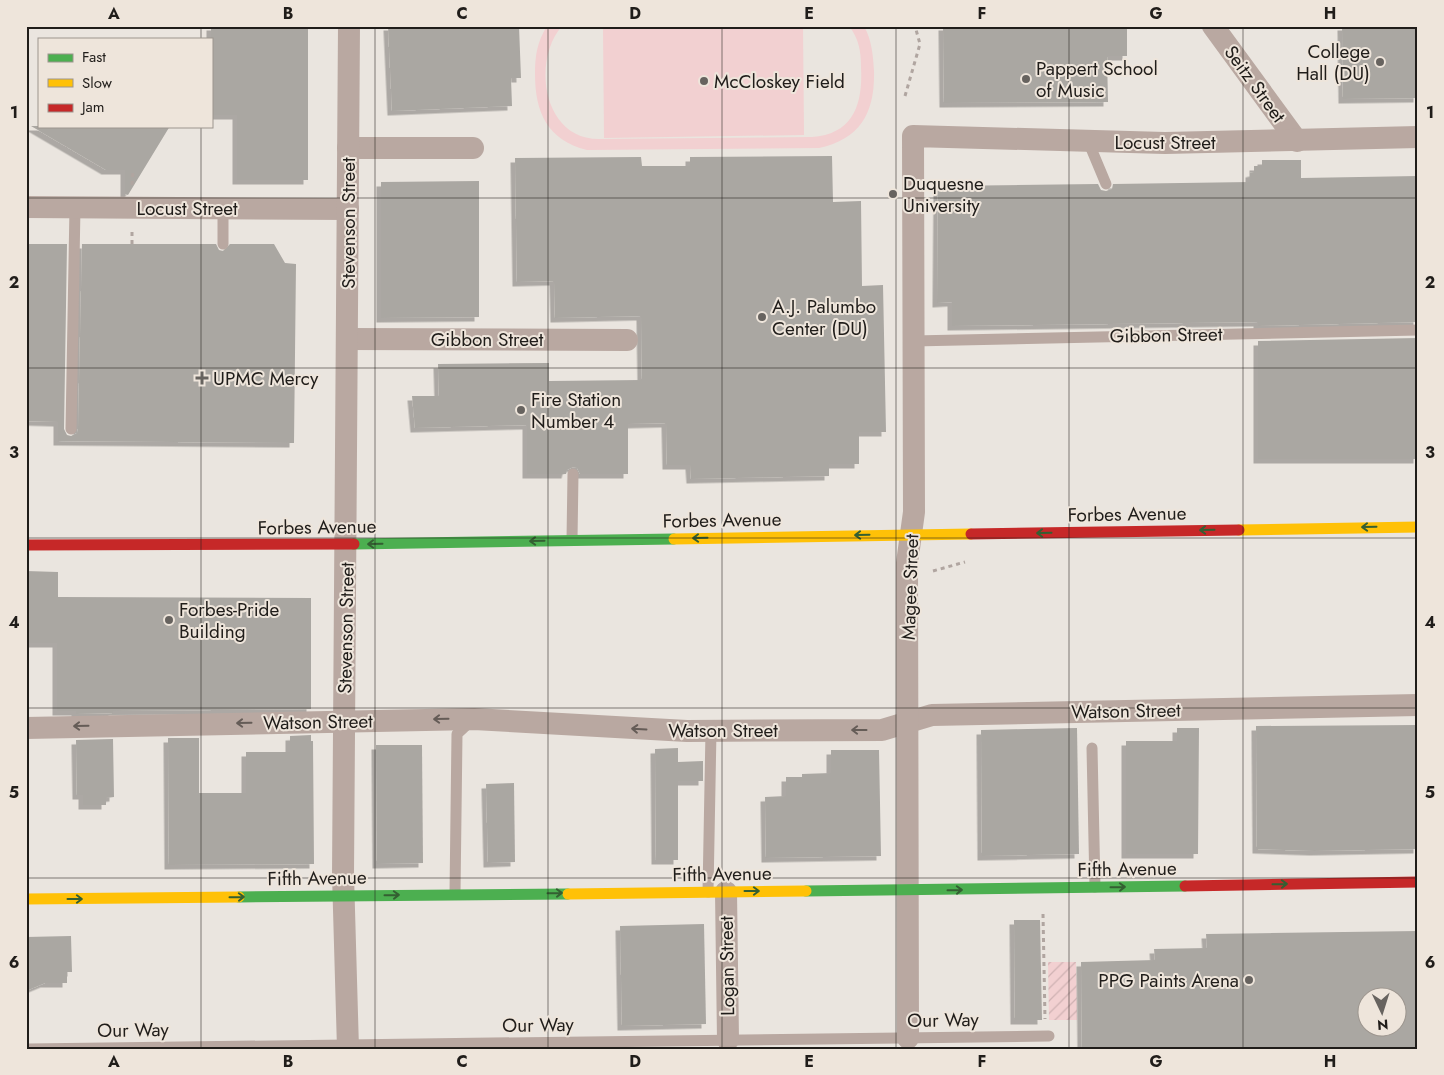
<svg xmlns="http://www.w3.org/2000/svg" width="1444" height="1075" font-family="Jost,sans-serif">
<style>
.garden{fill:url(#garden-furrows)}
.pitch{fill:#f2d0d1}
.building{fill:#aaa7a2;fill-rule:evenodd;filter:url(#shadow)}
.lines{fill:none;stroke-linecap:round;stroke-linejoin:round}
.path{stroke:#b0a5a0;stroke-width:3;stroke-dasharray:4 4;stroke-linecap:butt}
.lane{stroke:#b9a8a1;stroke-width:11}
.street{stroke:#b9a8a1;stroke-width:22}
.fast{stroke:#4caf50;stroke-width:11}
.slow{stroke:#ffc107;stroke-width:11}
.jam{stroke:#c62828;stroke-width:11}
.oneway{stroke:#345f32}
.oneway2{stroke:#655c57}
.grid{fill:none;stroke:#201d1a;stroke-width:1;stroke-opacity:0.55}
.poi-dot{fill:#67635f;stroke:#eee5db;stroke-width:2}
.labels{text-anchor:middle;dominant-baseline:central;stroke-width:4;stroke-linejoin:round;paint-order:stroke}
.poi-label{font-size:19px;fill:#201d1a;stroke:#eee5db;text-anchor:start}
.street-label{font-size:19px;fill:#201d1a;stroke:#eee5db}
.neatline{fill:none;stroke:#201d1a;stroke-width:2}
.grid-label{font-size:16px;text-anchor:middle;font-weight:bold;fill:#201d1a}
</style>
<defs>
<pattern id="garden-furrows" width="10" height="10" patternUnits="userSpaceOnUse" patternTransform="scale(1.25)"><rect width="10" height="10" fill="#f2d0d1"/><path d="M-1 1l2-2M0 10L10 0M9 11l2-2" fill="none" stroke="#cfb2b3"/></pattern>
<filter id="shadow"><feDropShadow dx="-4.5" dy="4.5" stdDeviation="0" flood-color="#0004"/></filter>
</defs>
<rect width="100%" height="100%" fill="#eae5df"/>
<!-- garden -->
<polygon class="garden" points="1048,962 1076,962 1077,1020 1049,1020"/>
<!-- pitch -->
<g class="pitch">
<path d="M547 26H562C532 60 542 139 599 139L812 137C854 134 863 103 861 67 861 51 859 39 849 26H864C872 41 873 55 874 71 875 112 861 139 819 148L587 150C547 140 535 112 535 74 535 56 537 42 547 26Z"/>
<polygon points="603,26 803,26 804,135 604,138"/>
</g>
<!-- building -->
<g class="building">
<polygon points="211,26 308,26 308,180 237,180 237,115 211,115"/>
<polygon points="388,26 519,26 521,78 511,78 512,106 392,111"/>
<polygon points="943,26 1127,26 1127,56 1107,56 1108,102 944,103"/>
<polygon points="1342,26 1418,26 1418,98 1343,99"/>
<polygon points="31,126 170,126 128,195 125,194 125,170 106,170"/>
<polygon points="832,156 833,202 861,201 862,286 883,285 886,432 859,432 859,464 829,464 829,476 691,479 690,465 667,465 666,423 628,424 628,474 580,474 577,468 573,467 567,470 566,474 527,474 527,425 415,428 412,396 439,396 438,364 549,363 549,381 642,380 641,316 555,318 554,281 517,282 515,158 641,157 642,166 690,166 690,157"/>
<polygon points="1262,160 1301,160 1301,178 1418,176 1418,322 1258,326 1258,322 952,326 952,302 937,303 938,186 1098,184 1101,190 1106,191 1112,189 1113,184 1250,182 1250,173 1254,172 1254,166 1262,166"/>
<polygon points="479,181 479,317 381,318 381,182"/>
<polygon points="26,244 67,244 64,429 67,435 71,436 77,433 78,429 82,244 216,244 219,250 223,251 230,244 274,244 285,263 296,264 294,443 58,441 58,422 26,421"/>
<polygon points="1418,338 1418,459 1258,459 1258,341"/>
<polygon points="26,571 58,572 58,597 311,598 311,709 113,711 113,713 76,714 76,711 57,711 57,643 26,643"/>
<polygon points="1418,725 1418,849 1314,851 1257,849 1256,726"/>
<polygon points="1077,728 1079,854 982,856 981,730"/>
<polygon points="1177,728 1199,728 1198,854 1126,854 1126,741 1177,741"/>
<polygon points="311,735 311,741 313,741 314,864 169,865 168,738 199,738 199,793 246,793 246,752 290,752 290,736"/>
<polygon points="113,739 114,797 106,798 106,805 83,805 83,795 77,795 76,740"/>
<polygon points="376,745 422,745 423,863 377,864"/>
<polygon points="678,748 678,762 703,761 703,781 678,781 678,860 656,860 655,749"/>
<polygon points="831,750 879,750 881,856 766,858 765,797 786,796 786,777 802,777 802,774 831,773"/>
<polygon points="514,783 515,862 488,863 486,784"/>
<polygon points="1014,920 1040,920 1042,1020 1015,1020"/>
<polygon points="704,924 706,1024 622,1026 620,926"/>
<path d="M1418 931V1049H1082L1081 962 1155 960 1154 949 1207 948 1206 934ZM1366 998H1396V1028H1366Z"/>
<polygon points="71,936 72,972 67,972 67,983 45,983 26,991 26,937"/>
</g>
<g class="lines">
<!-- path -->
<g class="path">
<polyline points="905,96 920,44 915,26"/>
<polyline points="132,185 133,170"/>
<polyline points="132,244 132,231"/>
<polyline points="933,571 965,562"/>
<polyline points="1043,914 1045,1019"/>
</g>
<!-- lane -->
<g class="lane">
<polyline points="1088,141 1106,184"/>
<polyline points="223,208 223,244"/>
<polyline points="913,341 1418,330"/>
<polyline points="71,429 75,207"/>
<polyline points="572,540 573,474"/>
<polyline points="1092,748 1095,887"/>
<polyline points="708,892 711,731"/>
<polyline points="455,894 457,734 472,720"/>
<polyline points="29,1049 1049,1036"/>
</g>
<!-- street -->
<g class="street">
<polyline points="1213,26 1297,141"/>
<polyline points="348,148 473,148"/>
<polyline points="26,207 348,209"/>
<polyline points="347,339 627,340"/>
<polyline points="26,728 474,719 687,731 882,730 932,715 1418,705"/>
<polyline points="726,892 728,1040"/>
<polyline points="908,1038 907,563 914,512 913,136 1165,143 1418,137"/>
<polyline points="348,1049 343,875 349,26"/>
</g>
<!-- fast -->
<g class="fast">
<polyline points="354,544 674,539"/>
<polyline points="806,891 1185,886"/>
<polyline points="239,897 568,894"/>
</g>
<!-- slow -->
<g class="slow">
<polyline points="1239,530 1418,527"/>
<polyline points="674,539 971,534"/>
<polyline points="568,894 806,891"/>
<polyline points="26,899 239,897"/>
</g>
<!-- jam -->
<g class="jam">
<polyline points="971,534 1239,530"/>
<polyline points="26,545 354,544"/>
<polyline points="1185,886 1418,882"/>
</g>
</g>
<!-- one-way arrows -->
<defs><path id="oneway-shaft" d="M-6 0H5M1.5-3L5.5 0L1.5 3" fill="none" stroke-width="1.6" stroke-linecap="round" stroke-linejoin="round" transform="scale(1.25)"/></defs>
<g class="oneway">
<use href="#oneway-shaft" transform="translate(1369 527) rotate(179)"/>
<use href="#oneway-shaft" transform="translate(1207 530) rotate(179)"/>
<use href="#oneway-shaft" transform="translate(1044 533) rotate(179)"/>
<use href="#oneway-shaft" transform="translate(862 535) rotate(179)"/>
<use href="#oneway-shaft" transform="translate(700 538) rotate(179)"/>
<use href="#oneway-shaft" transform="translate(537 541) rotate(179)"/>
<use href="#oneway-shaft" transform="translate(375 544) rotate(179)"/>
<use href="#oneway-shaft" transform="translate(1280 884) rotate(-1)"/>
<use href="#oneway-shaft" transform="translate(1118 887) rotate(-1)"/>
<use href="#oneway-shaft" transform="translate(955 890) rotate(-1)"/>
<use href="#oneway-shaft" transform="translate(752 891)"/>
<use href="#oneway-shaft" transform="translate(555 893) rotate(-1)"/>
<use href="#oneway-shaft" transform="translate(392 895) rotate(-1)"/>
<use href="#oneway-shaft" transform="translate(237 897) rotate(-1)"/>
<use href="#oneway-shaft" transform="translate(75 899)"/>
</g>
<g class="oneway2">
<use href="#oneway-shaft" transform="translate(441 719) rotate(179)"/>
<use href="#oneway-shaft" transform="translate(244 723) rotate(179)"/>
<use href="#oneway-shaft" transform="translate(81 726) rotate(179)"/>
<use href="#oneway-shaft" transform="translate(639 729) rotate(-177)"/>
<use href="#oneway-shaft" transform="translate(859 730) rotate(180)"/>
</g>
<!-- grid -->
<path class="grid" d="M201 26V39M375 26V1049M548 26V1049M722 26V1049M896 26V1049M1069 26V1049M1243 26V1049M201 126V1049M26 198H1418M26 368H1418M26 538H1418M26 708H1418M26 878H1418"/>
<!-- markers -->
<g class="poi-dot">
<circle cx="1380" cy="62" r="5"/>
<circle cx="1026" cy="79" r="5"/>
<circle cx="704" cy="81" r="5"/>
<circle cx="893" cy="194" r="5"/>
<circle cx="762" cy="317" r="5"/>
<path d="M199.5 370.5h5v5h5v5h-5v5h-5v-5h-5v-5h5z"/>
<circle cx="521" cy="410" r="5"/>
<circle cx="169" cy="620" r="5"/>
<circle cx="1249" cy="980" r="5"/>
</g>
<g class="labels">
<!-- poi labels -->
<g class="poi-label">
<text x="1370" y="51" text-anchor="end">College<tspan x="1370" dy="22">Hall (DU)</tspan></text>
<text x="1036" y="68">Pappert School<tspan x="1036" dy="22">of Music</tspan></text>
<text x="714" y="81">McCloskey Field</text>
<text x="903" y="183">Duquesne<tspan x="903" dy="22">University</tspan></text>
<text x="772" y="306">A.J. Palumbo<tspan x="772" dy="22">Center (DU)</tspan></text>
<text x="213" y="378">UPMC Mercy</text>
<text x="531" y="399">Fire Station<tspan x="531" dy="22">Number 4</tspan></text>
<text x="179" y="609">Forbes-Pride<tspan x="179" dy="22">Building</tspan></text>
<text x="1239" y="980" text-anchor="end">PPG Paints Arena</text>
</g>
<!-- street labels -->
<g class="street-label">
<text transform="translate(1255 84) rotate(54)">Seitz Street</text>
<text x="1165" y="142">Locust Street</text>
<text x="187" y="208">Locust Street</text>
<text transform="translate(348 223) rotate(-90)">Stevenson Street</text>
<text transform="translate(1166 335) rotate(-1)">Gibbon Street</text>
<text x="487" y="339">Gibbon Street</text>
<text transform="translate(1127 514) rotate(-1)">Forbes Avenue</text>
<text transform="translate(722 520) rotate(-1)">Forbes Avenue</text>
<text transform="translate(317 527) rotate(-1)">Forbes Avenue</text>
<text transform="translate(910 587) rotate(-88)">Magee Street</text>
<text transform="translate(346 628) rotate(-89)">Stevenson Street</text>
<text transform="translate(1126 711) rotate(-1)">Watson Street</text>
<text transform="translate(318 722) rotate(-1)">Watson Street</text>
<text x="723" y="730">Watson Street</text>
<text transform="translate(1127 869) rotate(-1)">Fifth Avenue</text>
<text transform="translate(722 874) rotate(-1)">Fifth Avenue</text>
<text transform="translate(317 878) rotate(-1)">Fifth Avenue</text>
<text transform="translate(727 966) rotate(-91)">Logan Street</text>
<text transform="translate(943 1020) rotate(-1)">Our Way</text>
<text transform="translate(538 1025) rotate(-1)">Our Way</text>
<text transform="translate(133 1030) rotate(-1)">Our Way</text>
</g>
</g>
<!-- border -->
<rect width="1444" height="1075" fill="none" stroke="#eee5db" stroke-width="55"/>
<!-- legend -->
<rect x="38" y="38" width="175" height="90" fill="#eee5db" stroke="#9c958e"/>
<rect x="48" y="54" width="25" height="8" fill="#4caf50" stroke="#9c958e"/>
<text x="82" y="62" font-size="15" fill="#201d1a">Fast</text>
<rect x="48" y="79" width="25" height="8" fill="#ffc107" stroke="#9c958e"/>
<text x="82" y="88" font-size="15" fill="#201d1a">Slow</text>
<rect x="48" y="104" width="25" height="8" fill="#c62828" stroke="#9c958e"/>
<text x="82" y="112" font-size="15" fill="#201d1a">Jam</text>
<!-- north arrow -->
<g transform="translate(1382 1012) rotate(176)"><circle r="24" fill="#eee5db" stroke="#9c958e"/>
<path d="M0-4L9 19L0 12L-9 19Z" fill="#67635f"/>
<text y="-8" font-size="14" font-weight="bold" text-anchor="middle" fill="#201d1a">N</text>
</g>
<rect x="28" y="28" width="1388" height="1020" class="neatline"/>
<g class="grid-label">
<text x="114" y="19">A</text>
<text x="288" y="19">B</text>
<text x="462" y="19">C</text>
<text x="635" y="19">D</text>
<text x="809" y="19">E</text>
<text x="982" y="19">F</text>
<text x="1156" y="19">G</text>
<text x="1330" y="19">H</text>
<text x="14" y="118">1</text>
<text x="1430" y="118">1</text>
<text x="14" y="288">2</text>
<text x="1430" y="288">2</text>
<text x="14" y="458">3</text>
<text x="1430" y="458">3</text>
<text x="14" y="628">4</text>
<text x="1430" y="628">4</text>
<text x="14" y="798">5</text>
<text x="1430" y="798">5</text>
<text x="14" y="968">6</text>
<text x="1430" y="968">6</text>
<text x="114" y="1067">A</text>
<text x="288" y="1067">B</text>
<text x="462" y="1067">C</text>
<text x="635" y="1067">D</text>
<text x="809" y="1067">E</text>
<text x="982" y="1067">F</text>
<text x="1156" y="1067">G</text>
<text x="1330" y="1067">H</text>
</g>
</svg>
